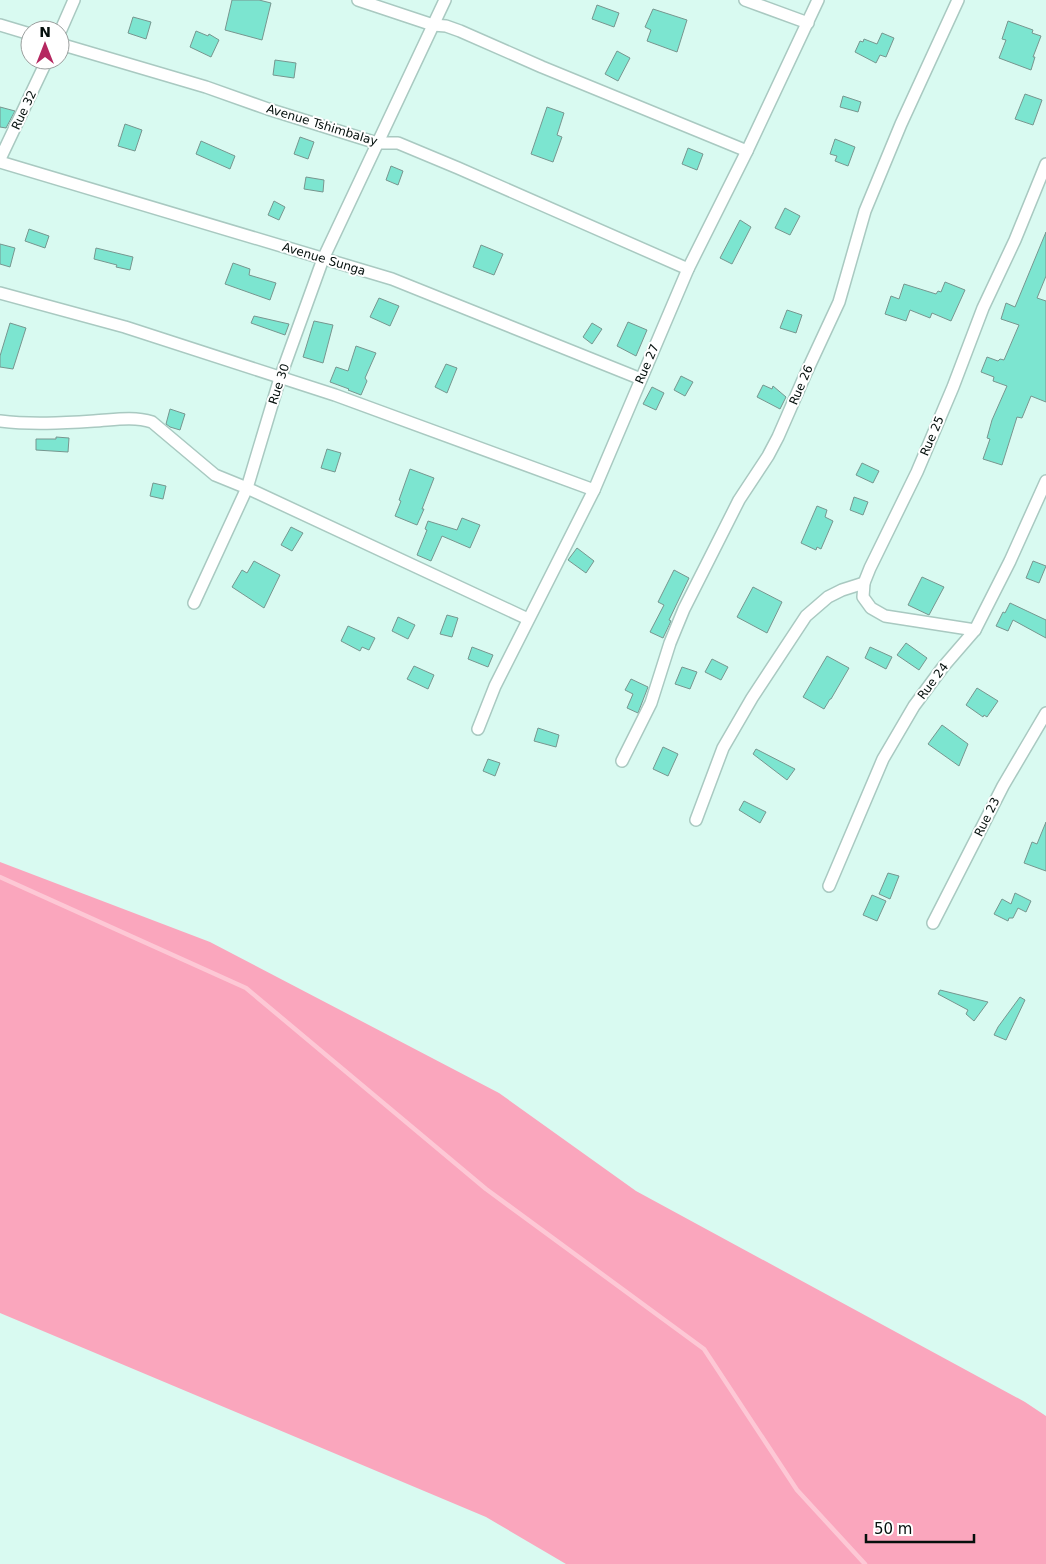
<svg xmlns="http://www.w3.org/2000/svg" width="1046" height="1564" font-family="'DejaVu Sans',sans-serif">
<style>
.green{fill:#faa6bd}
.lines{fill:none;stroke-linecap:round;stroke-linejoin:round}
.stream{stroke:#fdc8d5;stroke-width:4.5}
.building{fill:#7ce5d0;stroke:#77968f}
.street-casing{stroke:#a9c9c1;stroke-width:14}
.street{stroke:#fff;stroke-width:11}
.labels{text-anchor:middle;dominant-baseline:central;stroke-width:4;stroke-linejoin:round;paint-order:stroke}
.street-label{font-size:12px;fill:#05100d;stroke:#fff}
</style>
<rect width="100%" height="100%" fill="#d9faf1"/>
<!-- green -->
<polygon class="green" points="0,862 210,942 499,1093 636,1191 1025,1402 1046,1416 1046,1564 566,1564 486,1517 0,1313"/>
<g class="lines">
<!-- stream -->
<polyline class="stream" points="0,877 246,988 486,1189 704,1349 797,1490 865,1564"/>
</g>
<!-- building -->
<g class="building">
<polygon points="232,0 259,0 271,3 262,40 225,30"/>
<polygon points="597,5 619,13 614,27 592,19"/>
<polygon points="653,9 687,20 677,52 647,41 651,30 645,27"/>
<polygon points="133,17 151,22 146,39 128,33"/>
<polygon points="1008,21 1033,30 1032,33 1041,36 1033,57 1035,57 1031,70 999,58 1006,40 1002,39"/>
<polygon points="196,31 208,36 209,34 219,40 211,57 190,47"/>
<polygon points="882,33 894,38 886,57 880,55 876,63 855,52 860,41 863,42 864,39 877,44"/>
<polygon points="617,51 630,58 618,81 605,74"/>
<polygon points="275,60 296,63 294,78 273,75"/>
<polygon points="1025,94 1042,100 1033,125 1015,119"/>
<polygon points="843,96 861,102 858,112 840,107"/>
<polygon points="0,107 15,111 6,128 0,127"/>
<polygon points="547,107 564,113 557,135 562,137 553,162 531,154"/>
<polygon points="125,124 142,130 135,151 118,146"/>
<polygon points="300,137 314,142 308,159 294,154"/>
<polygon points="835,139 855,147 848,166 835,161 837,156 830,154"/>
<polygon points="201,141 235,156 230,169 196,154"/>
<polygon points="688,148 703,154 697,170 682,164"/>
<polygon points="391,166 403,171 398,185 386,180"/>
<polygon points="306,177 324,180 323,192 304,189"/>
<polygon points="274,201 285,207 279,220 268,215"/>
<polygon points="785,208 800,216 790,235 775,228"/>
<polygon points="740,220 751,227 732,264 720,258"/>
<polygon points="29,229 49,236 45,248 25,241"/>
<polygon points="1046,232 1046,276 1037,298 1046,301 1046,402 1031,396 1022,418 1017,417 1002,465 983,459 990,439 987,438 992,420 1007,386 993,381 994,377 981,372 987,357 998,361 1000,359 1004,360 1019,325 1001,319 1006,303 1015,307"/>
<polygon points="0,244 15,248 10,267 0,264"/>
<polygon points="481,245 503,254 494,275 473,267"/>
<polygon points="96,248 133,257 130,270 116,267 117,265 94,259"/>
<polygon points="233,263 250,269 249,275 276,283 270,300 225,284"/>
<polygon points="945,282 965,290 951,321 932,313 930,318 910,310 906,321 885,314 891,296 899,299 904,284 936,294 938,291 941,292"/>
<polygon points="379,298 399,306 390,326 370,317"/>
<polygon points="787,310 802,315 796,333 780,328"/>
<polygon points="254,316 289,324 285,335 251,323"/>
<polygon points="314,321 333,325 323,363 303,357"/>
<polygon points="628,322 647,330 636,356 617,346"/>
<polygon points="10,323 26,328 13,369 0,367 0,356"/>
<polygon points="592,323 602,329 592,344 583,337"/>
<polygon points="356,346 376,353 365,378 367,381 361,395 348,390 349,389 330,382 336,367 348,371"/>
<polygon points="446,364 457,368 447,393 435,387"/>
<polygon points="681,376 693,382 685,396 674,390"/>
<polygon points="763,385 772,389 773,386 786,397 780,409 757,397"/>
<polygon points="652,387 664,393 656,410 643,404"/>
<polygon points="170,409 185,414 180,430 170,427 166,424"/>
<polygon points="56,437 69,438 68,452 36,450 36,439 56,439"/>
<polygon points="327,449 341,453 335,472 321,468"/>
<polygon points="862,463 879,471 873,483 856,475"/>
<polygon points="410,469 434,478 422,509 424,509 417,525 395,516 401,501 399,500"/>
<polygon points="153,483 166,486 163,499 150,496"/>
<polygon points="854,497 868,502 863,515 850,510"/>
<polygon points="817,506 827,510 825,517 833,521 821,549 817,547 816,550 801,543"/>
<polygon points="462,518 480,525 470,548 442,536 431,561 417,555 427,530 425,529 428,521 457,530"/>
<polygon points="291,527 303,533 292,551 281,545"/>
<polygon points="577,548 594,561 586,573 568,560"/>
<polygon points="254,561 280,575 264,608 232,587 242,570 247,573"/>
<polygon points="1033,561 1046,566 1039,583 1026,578"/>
<polygon points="674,570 689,578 669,620 671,621 663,638 650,632 664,605 658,602"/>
<polygon points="922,577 944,587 929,615 908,605"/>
<polygon points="753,587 782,602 767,633 737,617"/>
<polygon points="1010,603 1046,620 1046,638 1013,620 1008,631 996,626 1003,612 1005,613"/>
<polygon points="447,615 458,618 452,637 440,634"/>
<polygon points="398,617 415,625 408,639 392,631"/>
<polygon points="348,626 375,638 369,650 362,647 360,651 341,641"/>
<polygon points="906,643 927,658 919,670 897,655"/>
<polygon points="472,647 493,655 488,667 468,659"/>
<polygon points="870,647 892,657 886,669 865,658"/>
<polygon points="827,656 849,668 831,699 830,699 824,709 803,697"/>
<polygon points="712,659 728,667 721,680 705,672"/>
<polygon points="414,666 434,675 428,689 407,679"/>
<polygon points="682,667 697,672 690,689 675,684"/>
<polygon points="631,679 648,687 638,713 627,708 633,694 625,690"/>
<polygon points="977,688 998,701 987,717 984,715 983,717 966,705"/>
<polygon points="942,725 968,744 959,766 928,744"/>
<polygon points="538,728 559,735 556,747 534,741"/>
<polygon points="663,747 678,754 668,776 653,769"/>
<polygon points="756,749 795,769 787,780 753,754"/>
<polygon points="488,759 500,763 495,776 483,771"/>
<polygon points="744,801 766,812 760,823 739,810"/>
<polygon points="1046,822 1046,871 1024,863 1032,842 1037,844"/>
<polygon points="888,873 899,876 890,899 879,894"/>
<polygon points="1015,893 1031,901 1026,912 1018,908 1013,918 1009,918 1008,921 994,914 1002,899 1011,904"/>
<polygon points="872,895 886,901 877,921 863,915"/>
<polygon points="940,990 988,1002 974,1021 966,1014 968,1010 938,994"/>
<polygon points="1020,997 1025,1000 1006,1040 994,1035 998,1027"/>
</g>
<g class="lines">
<!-- street casing -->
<g class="street-casing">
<g id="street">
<polyline points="358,0 433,25 446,26 460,31 542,67 747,151"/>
<polyline points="445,0 323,259 280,378 247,488 528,619"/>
<polyline points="745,0 808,23"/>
<polyline points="0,25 30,34"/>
<polyline points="60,32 74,0"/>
<polyline points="60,44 206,87 268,109 377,143 398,143 458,168 688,269"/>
<polyline points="0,159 47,60"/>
<polyline points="0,162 392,279 641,379"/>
<polyline points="0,293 125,327 335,395 594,490"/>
<path d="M0 421C31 425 63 423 94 421 113 420 133 416 152 422L215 475 247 488 194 603"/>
<polyline points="975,630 885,616 871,608 863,597 864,583 870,568 917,472 953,387 983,308 1015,240 1046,164"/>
<polyline points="478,729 495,686 594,490 688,269 747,151 818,0"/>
<polyline points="622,761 651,703 670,643 684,609 739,500 768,456 778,437 806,373 839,302 865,211 901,124 958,0"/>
<polyline points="696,820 723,748 752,698 806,616 828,597 842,590 864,583"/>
<polyline points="829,886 883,759 914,706 943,667 975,630 1010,561 1046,481"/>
<polyline points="933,923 1003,786 1046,713"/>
</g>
</g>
<!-- street -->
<use href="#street" class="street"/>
</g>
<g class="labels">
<!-- street labels -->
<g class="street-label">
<text transform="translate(24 110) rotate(-65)">Rue 32</text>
<text transform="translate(322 125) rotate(17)">Avenue Tshimbalay</text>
<text transform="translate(324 259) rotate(17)">Avenue Sunga</text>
<text transform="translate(647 364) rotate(-67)">Rue 27</text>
<text transform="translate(279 384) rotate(-72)">Rue 30</text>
<text transform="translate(801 385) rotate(-67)">Rue 26</text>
<text transform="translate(932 436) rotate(-67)">Rue 25</text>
<text transform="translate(933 681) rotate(-53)">Rue 24</text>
<text transform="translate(987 817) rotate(-64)">Rue 23</text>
</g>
</g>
<!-- north arrow -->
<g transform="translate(45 45)"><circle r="24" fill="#ffffff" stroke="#9b9f9e"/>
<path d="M0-4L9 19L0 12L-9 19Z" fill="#b52860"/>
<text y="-8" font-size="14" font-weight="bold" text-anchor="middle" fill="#05100d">N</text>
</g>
<!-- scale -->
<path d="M866 1534v8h108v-8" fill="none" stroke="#05100d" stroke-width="2.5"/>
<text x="874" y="1534" font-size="15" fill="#05100d" stroke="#ffffff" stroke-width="4" paint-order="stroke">50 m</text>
</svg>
